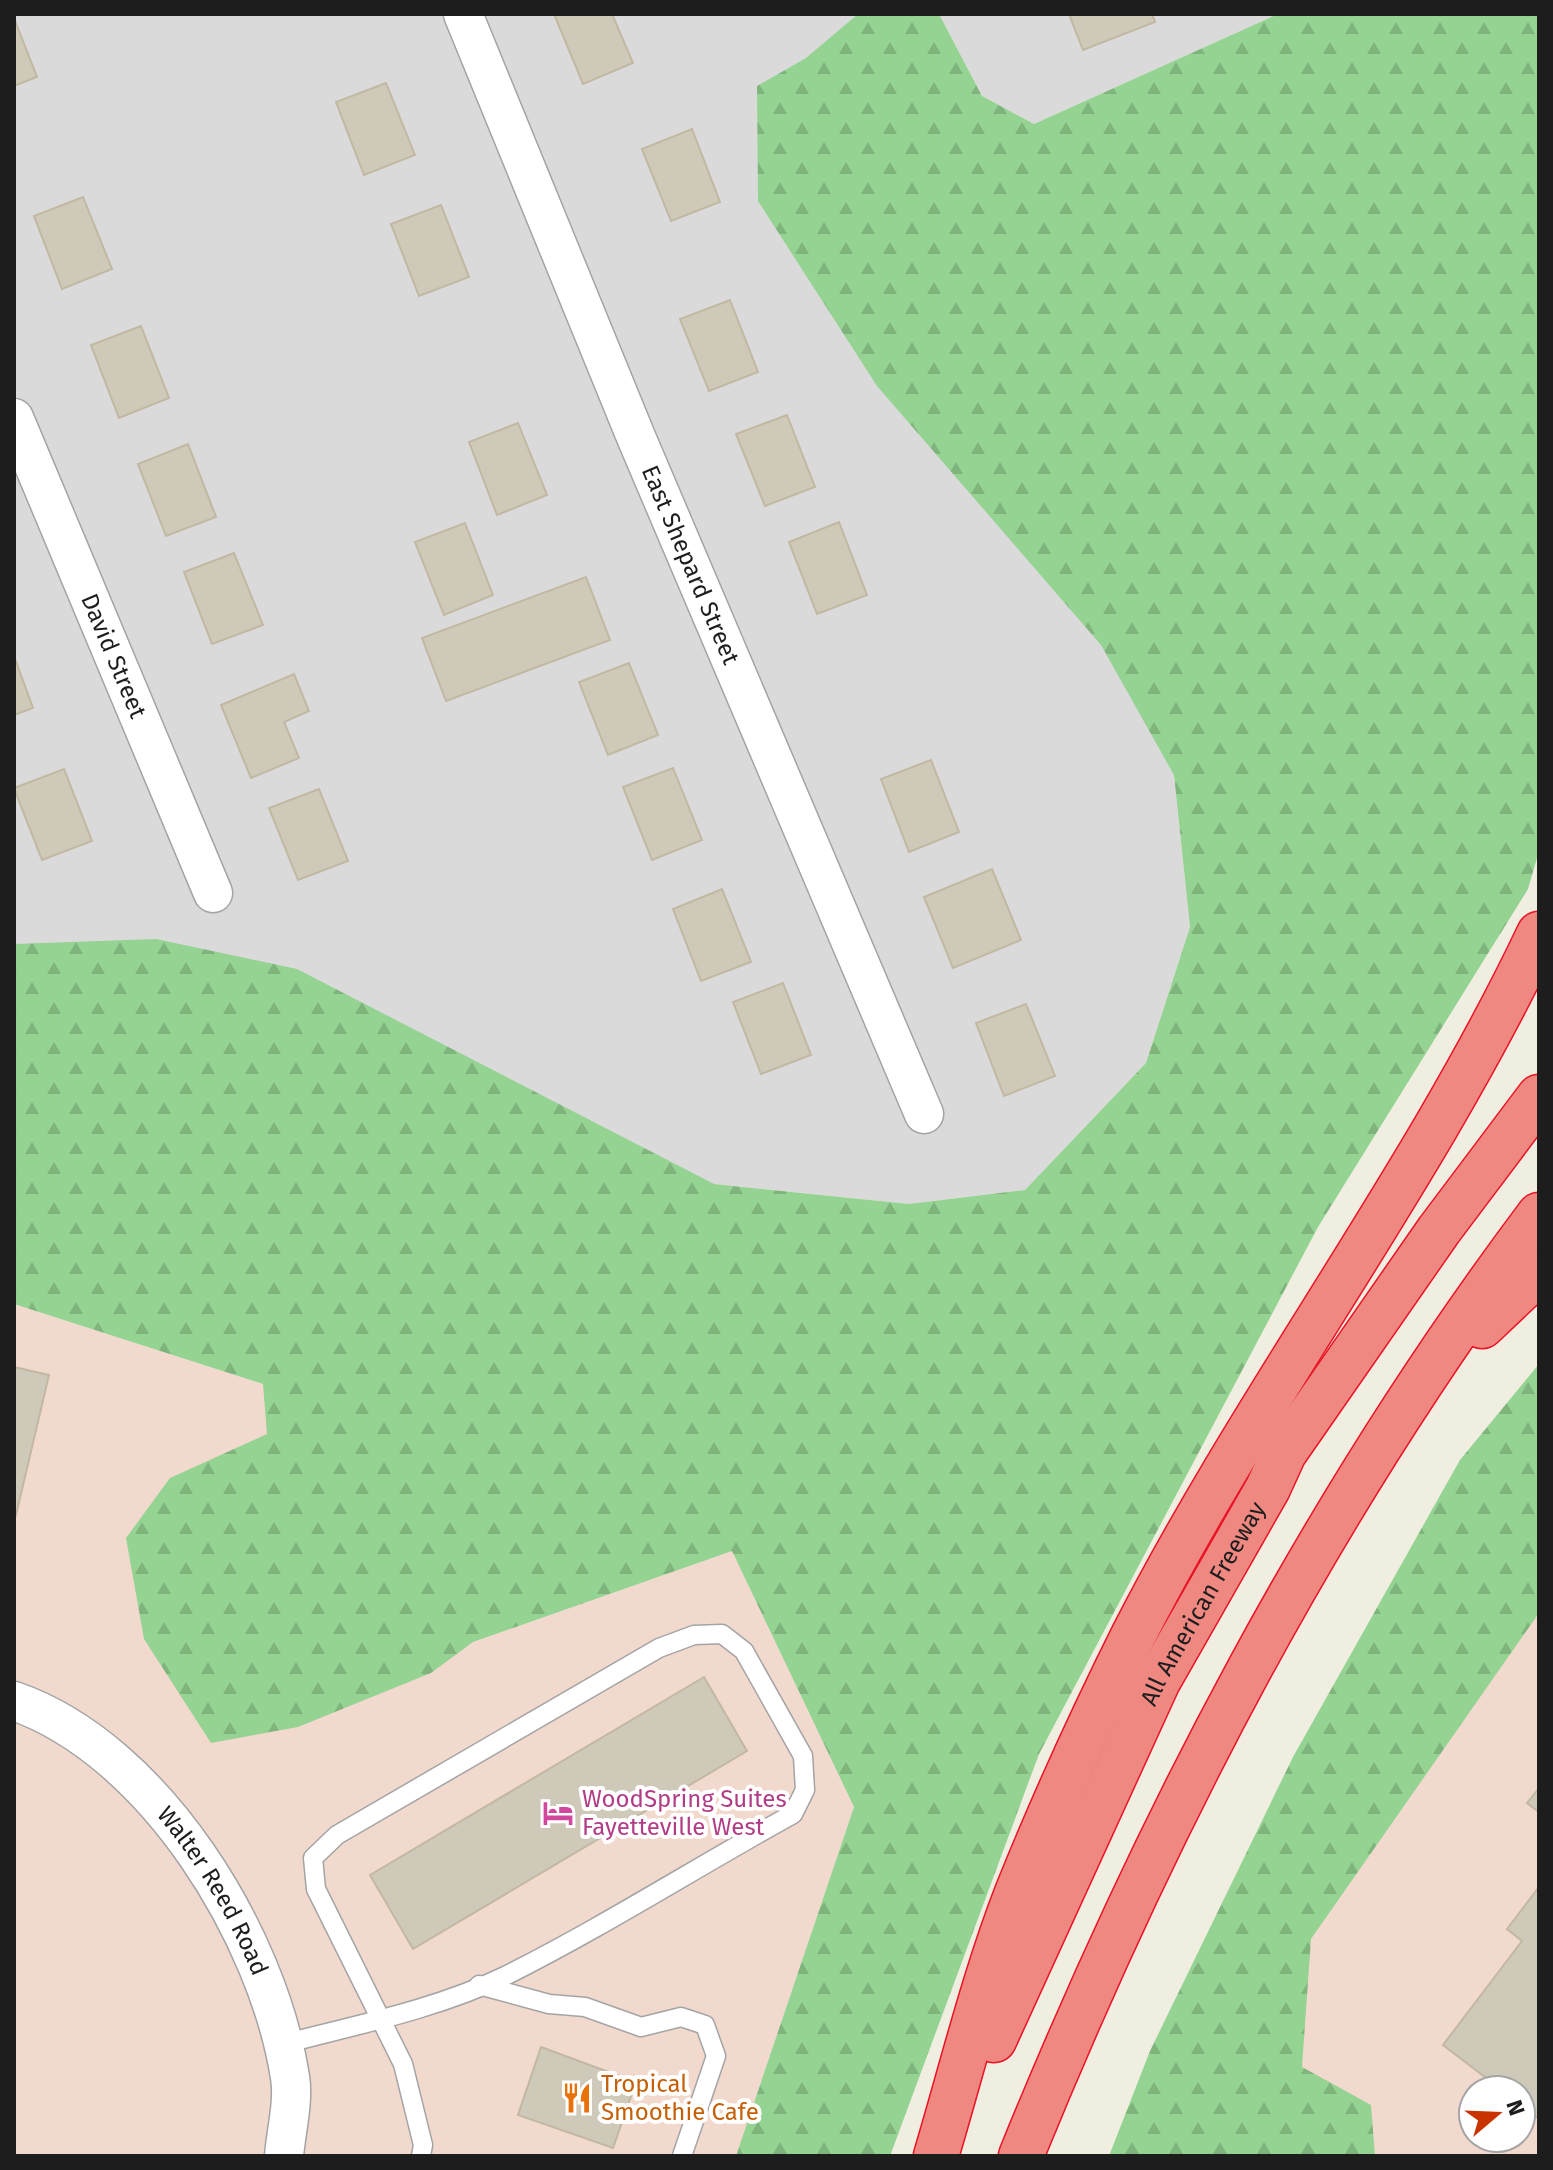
<svg xmlns="http://www.w3.org/2000/svg" width="1553" height="2170" font-family="'Fira Sans',sans-serif">
<style>
.residential{fill:#dbdada}
.commercial{fill:#f2d9ce;fill-rule:evenodd}
.forest{fill:url(#forest-firs)}
.building{fill:#cfc9ba;stroke:#c2b8a2;stroke-width:2}
.lines{fill:none;stroke-linecap:round;stroke-linejoin:round}
.service-casing{stroke:#a4a4a4;stroke-width:21}
.minor-casing{stroke:#a4a4a4;stroke-width:41}
.motorway-casing{stroke:#e91326;stroke-width:47}
.service{stroke:#fff;stroke-width:18}
.minor{stroke:#fff;stroke-width:38}
.motorway{stroke:#ef8881;stroke-width:44}
.labels{text-anchor:middle;dominant-baseline:central;stroke-width:8;stroke-linejoin:round;paint-order:stroke}
.street-label{font-size:24px;fill:#1d1d1d;stroke:#fff}
.hotel-label{font-size:24px;fill:#b23c85;stroke:#fff;text-anchor:start}
.food-label{font-size:24px;fill:#c56008;stroke:#fff;text-anchor:start}
</style>
<defs>
<pattern id="forest-firs" width="22" height="20" patternUnits="userSpaceOnUse" patternTransform="scale(2)"><rect width="22" height="20" fill="#94d392"/><path d="M5 1l3.5 6h-7zM16 11l3.5 6h-7z" fill="#7fb57d"/></pattern>
</defs>
<rect width="100%" height="100%" fill="#efeee1"/>
<!-- residential -->
<g class="residential">
<polygon points="14,14 870,14 1174,775 1190,927 1146,1063 1025,1190 909,1204 714,1184 14,1086"/>
<polygon points="939,14 1278,14 1034,124 982,96"/>
</g>
<!-- commercial -->
<g class="commercial">
<polygon points="14,1304 263,1384 473,1642 732,1551 854,1807 736,2156 14,2156"/>
<path d="M1539 1613V2156H1182L1311 1939ZM1473 2090H1521V2138H1473Z"/>
</g>
<!-- forest -->
<g class="forest">
<polygon points="858,14 939,14 982,96 1034,124 1278,14 1539,14 1539,851 1528,889 1318,1227 1039,1754 890,2156 736,2156 854,1807 732,1551 473,1642 431,1673 298,1727 211,1743 144,1639 126,1538 170,1478 267,1434 263,1384 14,1304 14,944 156,939 297,969 714,1184 909,1204 1025,1190 1146,1063 1190,927 1174,775 1101,645 877,386 758,201 757,86 806,58"/>
<polygon points="1539,1364 1539,1613 1311,1939 1302,2067 1371,2105 1375,2156 1109,2156 1150,2051 1293,1757 1460,1460"/>
</g>
<!-- building -->
<g class="building">
<polygon points="554,14 612,14 633,63 583,84"/>
<polygon points="1069,14 1152,14 1155,22 1083,50"/>
<polygon points="14,18 37,77 14,86"/>
<polygon points="386,83 415,155 364,175 336,102"/>
<polygon points="692,129 720,202 671,221 642,149"/>
<polygon points="83,197 112,269 62,289 34,216"/>
<polygon points="441,205 469,277 419,296 391,224"/>
<polygon points="730,300 758,372 709,391 680,319"/>
<polygon points="141,326 169,398 119,418 91,345"/>
<polygon points="787,415 815,487 765,506 736,434"/>
<polygon points="518,423 547,495 497,515 469,442"/>
<polygon points="188,444 216,517 166,536 138,464"/>
<polygon points="839,522 867,595 817,614 789,542"/>
<polygon points="465,523 493,595 444,615 415,542"/>
<polygon points="234,553 263,625 212,644 184,572"/>
<polygon points="586,577 610,640 446,701 422,638"/>
<polygon points="14,656 33,708 14,715"/>
<polygon points="629,663 658,735 608,755 579,682"/>
<polygon points="294,674 309,711 284,722 299,758 251,778 221,705"/>
<polygon points="931,760 959,832 909,852 881,779"/>
<polygon points="673,768 702,840 652,860 623,787"/>
<polygon points="64,769 92,841 42,860 14,788"/>
<polygon points="319,789 348,861 298,880 269,808"/>
<polygon points="992,869 1021,940 953,968 924,897"/>
<polygon points="722,889 751,962 701,981 673,909"/>
<polygon points="783,983 811,1055 761,1074 733,1002"/>
<polygon points="1026,1004 1055,1076 1004,1096 976,1023"/>
<polygon points="14,1367 49,1375 16,1515 14,1514"/>
<polygon points="704,1677 747,1751 413,1949 370,1875"/>
<polygon points="1539,1788 1539,1812 1527,1803"/>
<polygon points="1539,1887 1539,2119 1521,2105 1521,2090 1502,2090 1443,2045 1522,1941 1507,1929"/>
<polygon points="541,2047 636,2082 613,2148 518,2115"/>
</g>
<g class="lines">
<!-- service casing -->
<g class="service-casing">
<g id="service">
<polyline points="479,1985 549,2004 585,2007 641,2027 681,2017 705,2025 716,2056 682,2156"/>
<path d="M283 2044C356 2025 437 2009 505 1976 603 1927 697 1867 793 1814L805 1790 803 1756 744 1651 722 1634 694 1635 659 1648 337 1835 313 1858 316 1889 403 2064 423 2145 421 2156"/>
</g>
</g>
<!-- minor casing -->
<g class="minor-casing">
<g id="minor">
<path id="s1" d="M463 14 636 437 924 1114"/>
<path id="s2" d="M14 418 213 893"/>
<path id="s3" d="M14 1701C155 1750 268 1936 290 2077 294 2102 286 2131 284 2156"/>
</g>
</g>
<!-- motorway casing -->
<g class="motorway-casing">
<g id="motorway">
<polyline points="1482,1326 1539,1272"/>
<path id="s4" d="M994 2040 1158 1681 1268 1488 1284 1453 1439 1230 1539 1097"/>
<path d="M936 2156C962 2069 984 1978 1017 1893 1052 1806 1091 1720 1133 1636 1256 1395 1423 1179 1539 934"/>
<path d="M1021 2156C1157 1822 1322 1504 1539 1215"/>
</g>
</g>
<!-- service -->
<use href="#service" class="service"/>
<!-- minor -->
<use href="#minor" class="minor"/>
<!-- motorway -->
<use href="#motorway" class="motorway"/>
</g>
<!-- icons -->
<defs>
<g id="hotel-bare" transform="scale(2.4)"><path d="M-6-4.5h1.5V1H6V5H4.5V3h-9V5H-6ZM-4 0a1.8 1.8 0 1 1 3.6 0ZM.5 0V-2.5h3Q6-2.5 6 0Z" fill="#d1479c" stroke="#fff" stroke-width="2.5" paint-order="stroke"/></g>
<g id="restaurant-bare" transform="scale(2.4)"><path d="M-5-6h1v4h1v-4h1v4h1v-4h1v5L-1.5 .5V6h-2V.5L-5-1ZM5-6V6H3V1.5H1.5Q1.5-4 5-6Z" fill="#e8710a" stroke="#fff" stroke-width="2.5" paint-order="stroke"/></g>
</defs>
<g fill-rule="evenodd">
<use href="#hotel-bare" x="558" y="1813"/>
<use href="#restaurant-bare" x="577" y="2098"/>
</g>
<g class="labels">
<!-- street labels -->
<g class="street-label">
<text stroke="none"><textPath href="#s1" startOffset="596">East Shepard Street</textPath></text>
<text stroke="none"><textPath href="#s2" startOffset="258">David Street</textPath></text>
<text stroke="none"><textPath href="#s4" startOffset="484">All American Freeway</textPath></text>
<text stroke="none"><textPath href="#s3" startOffset="282">Walter Reed Road</textPath></text>
</g>
<!-- hotel labels -->
<g class="hotel-label">
<text x="582" y="1799">WoodSpring Suites<tspan x="582" dy="28">Fayetteville West</tspan></text>
</g>
<!-- food labels -->
<g class="food-label">
<text x="601" y="2084">Tropical<tspan x="601" dy="28">Smoothie Cafe</tspan></text>
</g>
</g>
<!-- border -->
<rect width="1553" height="2170" fill="none" stroke="#1d1d1d" stroke-width="32"/>
<!-- north arrow -->
<g transform="translate(1497 2114) rotate(71)"><circle r="38" fill="#ffffff" stroke="#a5a5a5" stroke-width="2"/>
<path d="M0-6L14 30L0 20L-14 30Z" fill="#c93300"/>
<text y="-12" font-size="22" font-weight="bold" text-anchor="middle" fill="#1d1d1d">N</text>
</g>
</svg>
